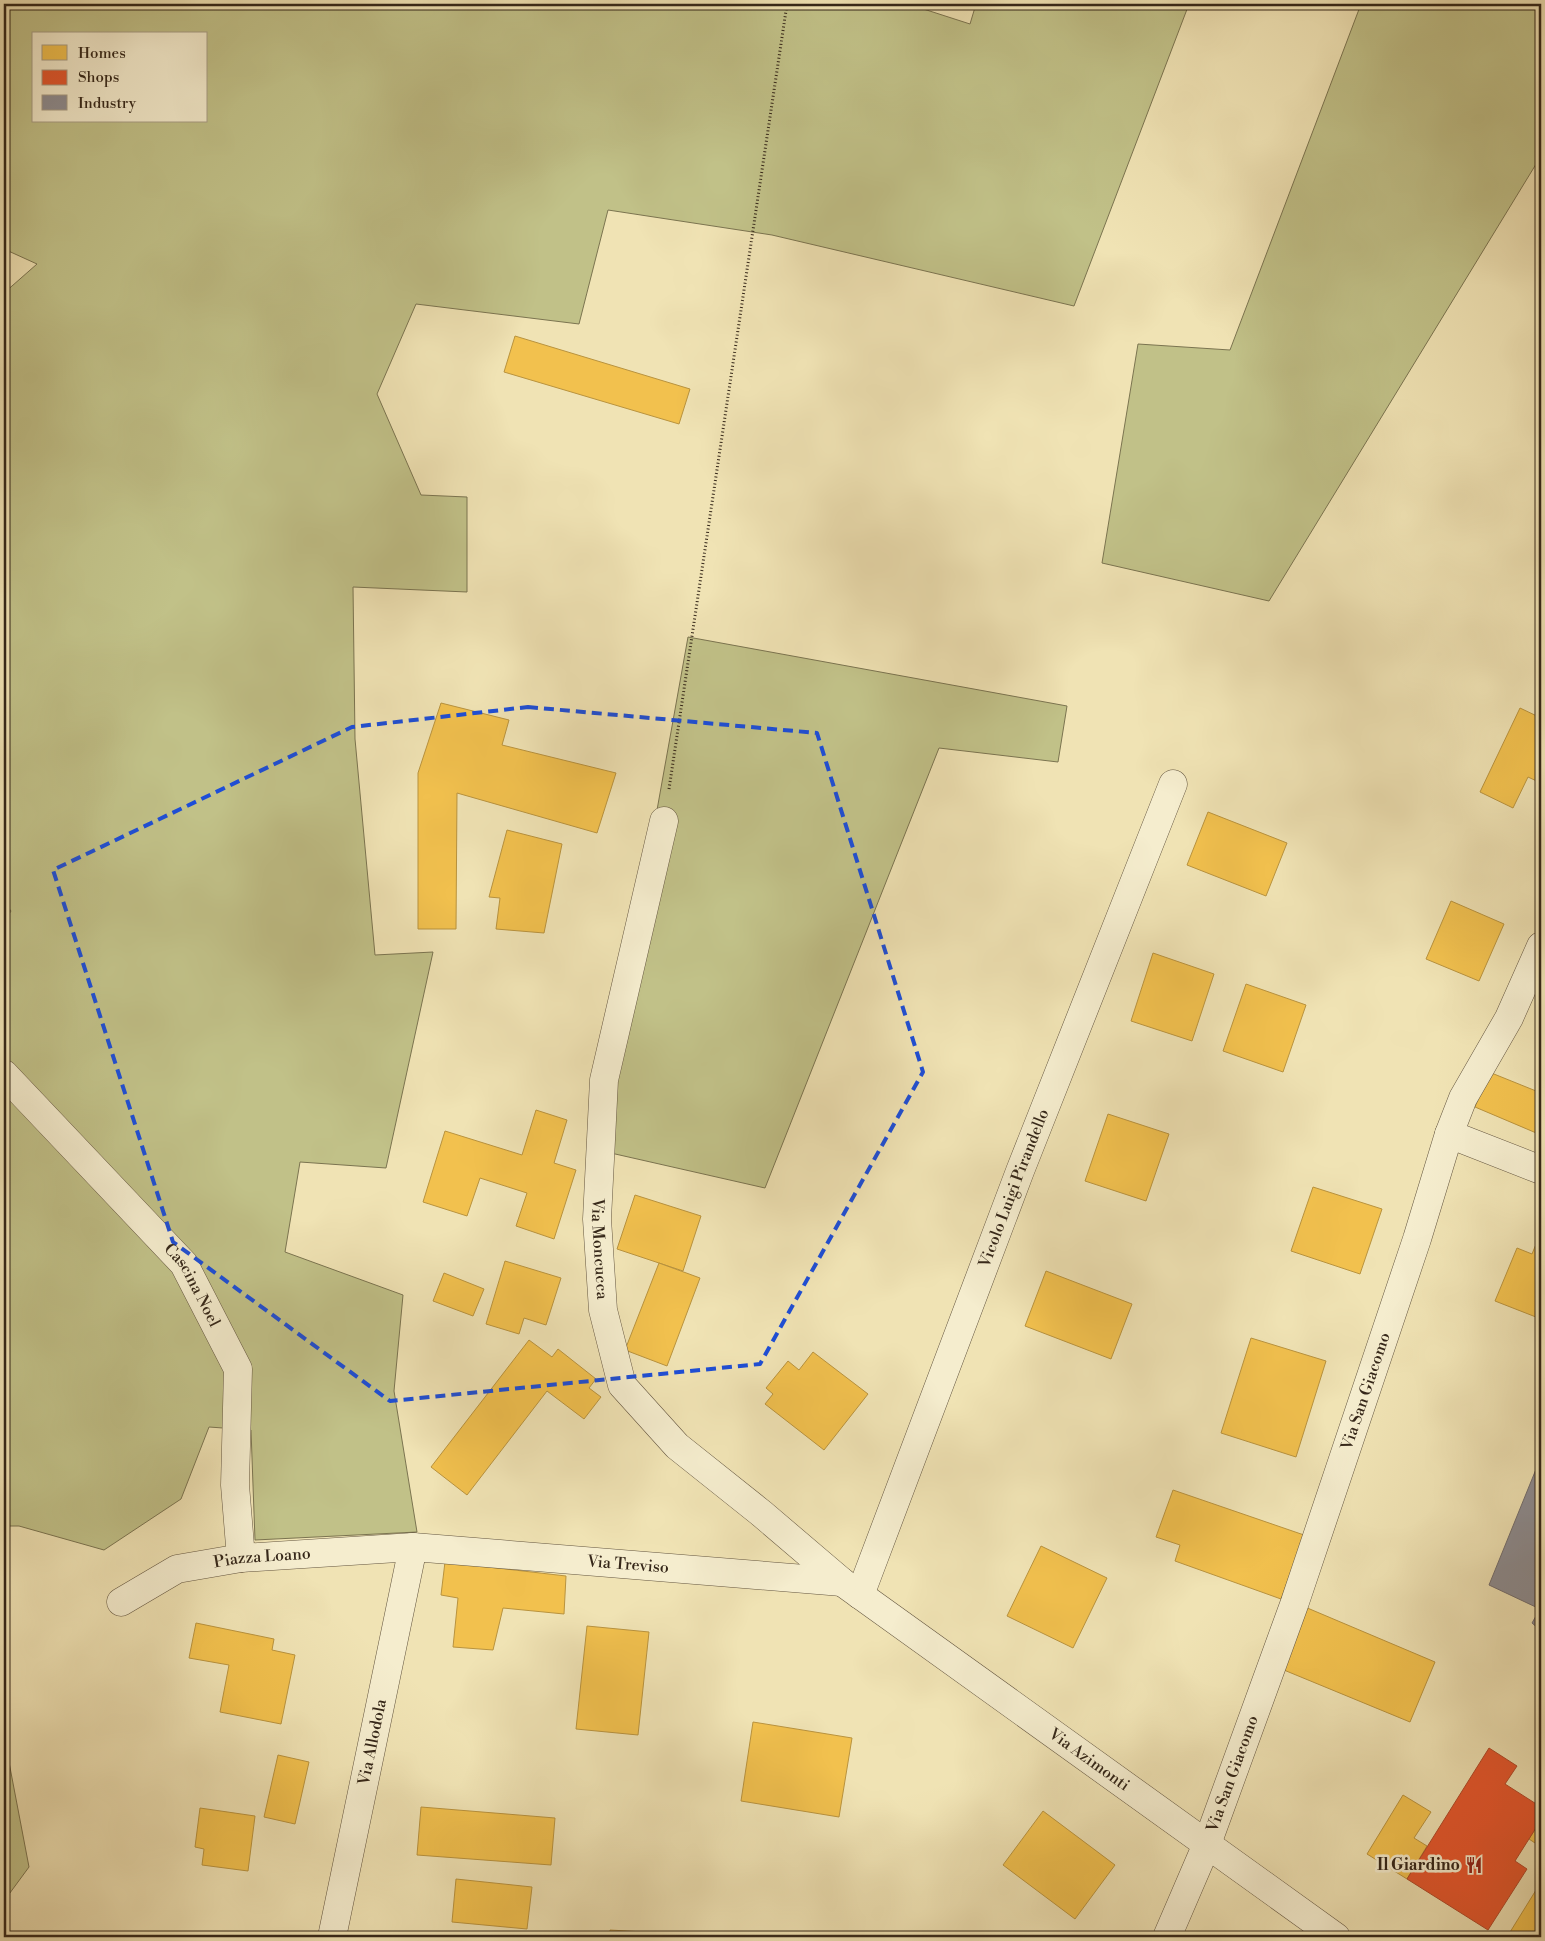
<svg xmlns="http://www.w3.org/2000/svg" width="1545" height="1941" font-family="'Libre Bodoni',serif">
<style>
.green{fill:#c1c188;stroke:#7b7450;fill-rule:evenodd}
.homes{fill:#f2c14e;stroke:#b9933e}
.shops{fill:#e4572e;stroke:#b04928}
.industry{fill:#8d8d92;stroke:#736e6e}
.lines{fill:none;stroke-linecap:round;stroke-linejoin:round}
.street-casing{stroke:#645640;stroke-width:29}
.path{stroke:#352719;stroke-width:3;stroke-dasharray:1 2.5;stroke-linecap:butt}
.street{stroke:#f5edce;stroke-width:28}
.marked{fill:none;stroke:#1d4ed8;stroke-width:4;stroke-dasharray:10 6;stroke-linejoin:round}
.labels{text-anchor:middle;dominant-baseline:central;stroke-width:5;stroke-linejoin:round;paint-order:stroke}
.street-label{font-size:16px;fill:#352719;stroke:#f5edce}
.poi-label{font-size:16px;font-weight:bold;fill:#352719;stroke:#f5edce;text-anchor:end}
</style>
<rect width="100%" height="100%" fill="#f0e3b4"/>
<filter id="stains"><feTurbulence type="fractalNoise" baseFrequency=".004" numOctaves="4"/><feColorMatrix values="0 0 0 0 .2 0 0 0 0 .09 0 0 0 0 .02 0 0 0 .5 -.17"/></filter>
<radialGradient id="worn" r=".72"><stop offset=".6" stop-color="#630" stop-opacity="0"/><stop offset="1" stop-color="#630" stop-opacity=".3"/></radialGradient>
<!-- green -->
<g class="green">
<path d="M4 4H908L970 24 976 4H1189L1074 306 772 235 608 210 579 324 416 304 377 394 421 495 467 497V592L353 587 355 739 375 955 433 952 386 1168 300 1162 285 1252 403 1295 394 1391 417 1532 255 1540 251 1430 209 1427 181 1499 104 1550 19 1526H4V922L11 911 4 902V293L37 264 4 249ZM34 34H206V121H34Z"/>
<polygon points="1361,4 1541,4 1541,156 1269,601 1102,563 1138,344 1230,350"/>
<polygon points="688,637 1067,706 1058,762 939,748 765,1188 602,1151 623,1000"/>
<polygon points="4,1736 29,1867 4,1901"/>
</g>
<!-- homes -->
<g class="homes">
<polygon points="515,336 690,389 679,424 504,372"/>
<polygon points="441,703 509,720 502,745 616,773 597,833 457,793 456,929 418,929 418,773"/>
<polygon points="1520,708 1541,718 1541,783 1528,777 1513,808 1480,792"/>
<polygon points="1208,812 1287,843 1266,896 1187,865"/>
<polygon points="507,830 562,844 544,933 496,929 500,898 489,897"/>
<polygon points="1451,901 1504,924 1479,981 1426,959"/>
<polygon points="1153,953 1214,974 1192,1041 1131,1021"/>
<polygon points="1246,984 1306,1005 1283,1072 1223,1051"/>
<polygon points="1489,1072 1541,1093 1541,1135 1475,1107"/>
<polygon points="536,1110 567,1120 554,1163 576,1170 554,1239 516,1226 527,1193 480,1178 467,1216 423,1202 445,1131 522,1155"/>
<polygon points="1108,1114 1169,1134 1146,1201 1085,1181"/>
<polygon points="1313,1187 1382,1209 1360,1274 1291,1251"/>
<polygon points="635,1195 701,1216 683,1271 617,1249"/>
<polygon points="1541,1232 1541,1319 1495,1301 1517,1248 1532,1254"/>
<polygon points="505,1261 561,1278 546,1325 524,1318 519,1334 486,1324"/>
<polygon points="659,1263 700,1278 667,1366 625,1350"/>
<polygon points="1046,1271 1132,1304 1111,1359 1025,1326"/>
<polygon points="444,1273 484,1289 473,1316 433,1301"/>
<polygon points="1251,1338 1326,1361 1296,1457 1221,1433"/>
<polygon points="529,1340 552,1357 558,1349 596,1379 589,1388 601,1397 584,1419 547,1391 467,1495 431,1467"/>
<polygon points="813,1352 868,1394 824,1450 765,1404 773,1394 766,1388 788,1361 799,1370"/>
<polygon points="1173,1490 1304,1535 1281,1599 1175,1561 1180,1545 1156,1537"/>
<polygon points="1041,1546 1107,1578 1073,1648 1007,1616"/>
<polygon points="445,1562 566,1576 564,1614 503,1608 493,1650 453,1647 458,1598 441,1595"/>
<polygon points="1305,1607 1435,1662 1410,1722 1279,1668"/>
<polygon points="196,1623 274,1639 272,1650 295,1655 281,1724 220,1712 229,1665 189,1658"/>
<polygon points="587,1626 649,1632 638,1735 576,1729"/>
<polygon points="753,1722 852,1738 839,1817 741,1801"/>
<polygon points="278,1755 309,1762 295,1824 264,1817"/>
<polygon points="1403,1795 1431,1812 1414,1838 1427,1846 1407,1879 1367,1854"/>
<polygon points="421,1807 555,1818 551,1865 417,1855"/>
<polygon points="200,1808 255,1816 248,1871 202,1865 204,1849 195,1847"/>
<polygon points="1043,1811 1115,1865 1075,1919 1003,1865"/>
<polygon points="1541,1820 1541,1847 1529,1839"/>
<polygon points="456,1879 532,1887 527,1929 452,1922"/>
<polygon points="1541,1882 1541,1937 1507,1937"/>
<polygon points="610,1930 644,1932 644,1937 610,1937"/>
</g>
<!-- shops -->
<polygon class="shops" points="1489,1748 1517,1766 1505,1784 1541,1807 1541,1820 1515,1861 1527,1869 1488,1930 1407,1879"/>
<!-- industry -->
<polygon class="industry" points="1541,1457 1541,1631 1532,1623 1540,1609 1489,1585"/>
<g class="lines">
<!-- street casing -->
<g class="street-casing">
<g id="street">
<path id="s1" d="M664 821 604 1080 597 1219 603 1310 622 1385 677 1446 761 1513 842 1582 1336 1937"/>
<path id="s2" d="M4 1074 184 1264 238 1369 235 1485 241 1558"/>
<polyline points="1449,1134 1541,1170"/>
<path id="s3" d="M860 1595 1020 1171 1173 784"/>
<path id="s4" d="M121 1602 177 1569 241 1558 413 1547 842 1582"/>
<path id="s5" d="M332 1937 413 1547"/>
<path id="s6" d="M1167 1937 1207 1844 1295 1602 1417 1239 1449 1134 1463 1098 1509 1018 1541 946"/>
</g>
</g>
<!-- path -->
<polyline class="path" points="669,789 787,4"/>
<!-- street -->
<use href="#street" class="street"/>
</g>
<!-- marked area -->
<path class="marked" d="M528 707 817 733 923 1072 760 1364 390 1401 173 1242 53 870 352 727Z"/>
<!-- icons -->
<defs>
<g id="restaurant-bare" transform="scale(1.35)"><path d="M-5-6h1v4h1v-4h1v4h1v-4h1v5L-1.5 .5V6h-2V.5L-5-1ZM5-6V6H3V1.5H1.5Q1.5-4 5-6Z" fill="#8f2418" stroke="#f5edce" stroke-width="2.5" paint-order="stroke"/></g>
</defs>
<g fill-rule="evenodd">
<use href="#restaurant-bare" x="1474" y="1865"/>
</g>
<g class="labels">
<!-- street labels -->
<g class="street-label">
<text stroke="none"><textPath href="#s3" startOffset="435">Vicolo Luigi Pirandello</textPath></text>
<text stroke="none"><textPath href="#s1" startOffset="435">Via Moncucca</textPath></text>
<text stroke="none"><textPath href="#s2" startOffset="284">Cascina Noel</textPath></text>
<text stroke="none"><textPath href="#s6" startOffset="581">Via San Giacomo</textPath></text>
<text stroke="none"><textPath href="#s4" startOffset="151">Piazza Loano</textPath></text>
<text stroke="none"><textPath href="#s4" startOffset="518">Via Treviso</textPath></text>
<text stroke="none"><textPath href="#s5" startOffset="199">Via Allodola</textPath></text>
<text stroke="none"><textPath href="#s1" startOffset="1174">Via Azimonti</textPath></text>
<text stroke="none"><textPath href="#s6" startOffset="176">Via San Giacomo</textPath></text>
</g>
<!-- poi labels -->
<g class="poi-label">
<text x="1460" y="1865">Il Giardino</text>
</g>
</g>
<!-- margin -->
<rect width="1545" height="1941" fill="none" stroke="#f0e3b4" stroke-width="20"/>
<rect x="5" y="5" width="1535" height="1931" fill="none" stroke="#352719" stroke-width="2.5"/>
<rect x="10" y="10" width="1525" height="1921" fill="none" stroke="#352719"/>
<!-- legend -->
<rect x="32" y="32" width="175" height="90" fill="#f5edce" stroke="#a89e86"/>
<rect x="42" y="45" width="25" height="15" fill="#f2c14e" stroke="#a89e86"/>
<text x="78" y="58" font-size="15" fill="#352719">Homes</text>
<rect x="42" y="70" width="25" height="15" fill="#e4572e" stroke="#a89e86"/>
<text x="78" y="82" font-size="15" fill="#352719">Shops</text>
<rect x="42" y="95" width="25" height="15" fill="#8d8d92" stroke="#a89e86"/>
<text x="78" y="108" font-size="15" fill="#352719">Industry</text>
<rect width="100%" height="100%" filter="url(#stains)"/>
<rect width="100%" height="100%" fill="url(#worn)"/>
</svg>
